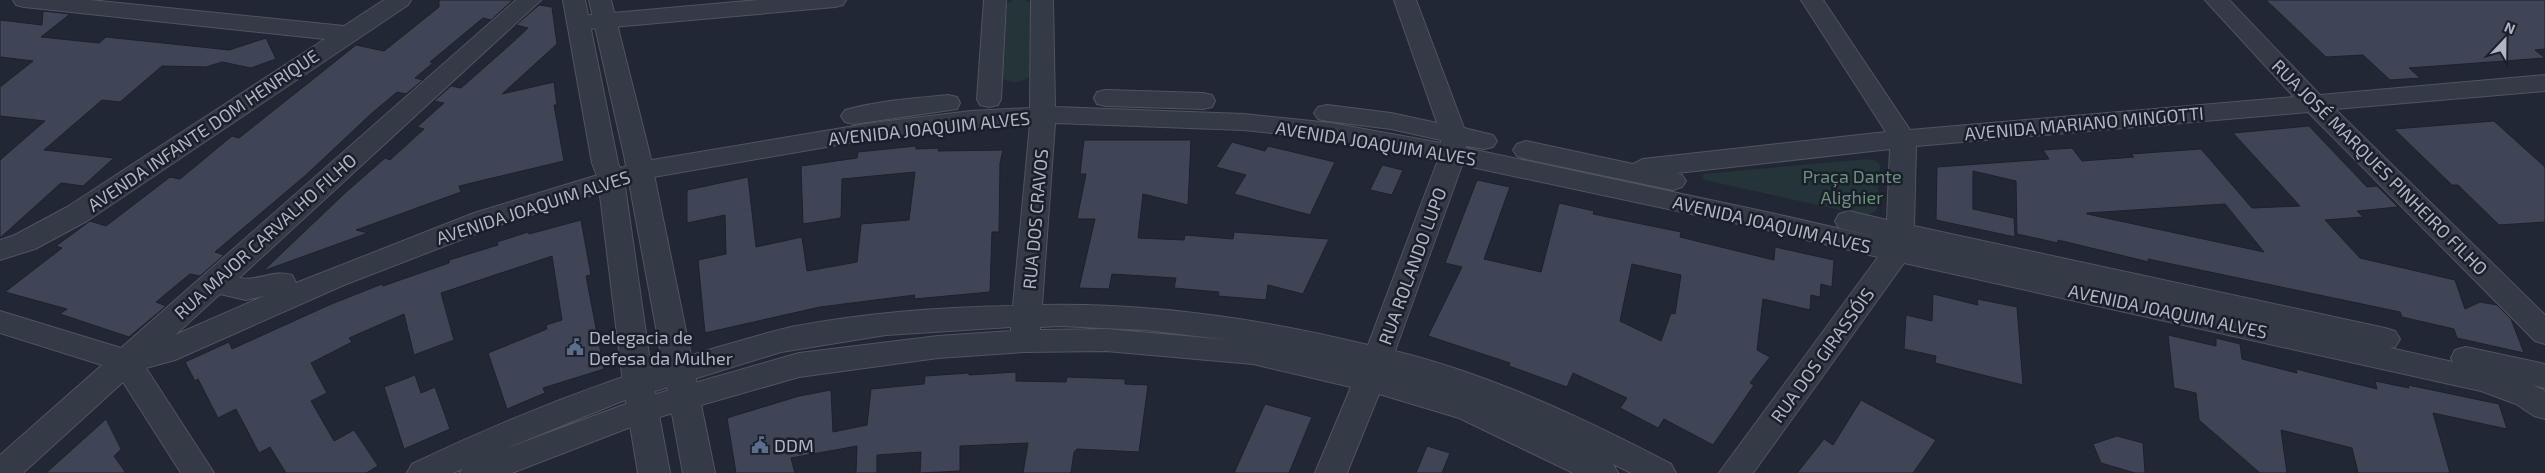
<svg xmlns="http://www.w3.org/2000/svg" width="2545" height="473" font-family="'Exo 2',sans-serif">
<style>
.green{fill:#253438}
.building{fill:#3f4556;stroke:#1d212d;fill-rule:evenodd}
.lines{fill:none;stroke-linecap:round;stroke-linejoin:round}
.minor-casing{stroke:#505461;stroke-width:2}
.tertiary-casing{stroke:#505461;stroke-width:2}
.minor{fill:#353a47;fill-rule:evenodd}
.tertiary{fill:#353a47;fill-rule:evenodd}
.labels{text-anchor:middle;dominant-baseline:central;stroke-width:5;stroke-linejoin:round;paint-order:stroke}
.street-label{font-size:18px;fill:#b0b4c3;stroke:#1b1f2b}
.park-label{font-size:18px;fill:#6a917a;stroke:#1b1f2b}
.poi-label{font-size:18px;fill:#b0b4c3;stroke:#1b1f2b;text-anchor:start}
</style>
<rect width="100%" height="100%" fill="#222736"/>
<!-- green -->
<g class="green">
<path d="M1014 0H1025L1032 4V75C1022 83 1011 85 1001 77L1003 6Z"/>
<polygon points="1868,159 1876,161 1880,165 1877,210 1867,216 1705,180 1702,176 1704,174"/>
</g>
<!-- building -->
<g class="building">
<polygon points="439,0 513,0 491,20 483,18 430,62 433,63 415,78 423,80 406,94 397,92 372,113 306,175 215,252 224,255 200,276 190,274 156,302 166,306 129,337 60,314 67,309 5,292 62,248 56,246 90,221 106,226 170,177 180,179 232,136 239,138 356,45 384,51 439,7"/>
<polygon points="2266,0 2545,0 2545,49 2535,50 2545,58 2409,68 2420,78 2390,80 2363,55 2326,57"/>
<polygon points="539,5 552,7 557,44 502,94 554,82 557,105 554,105 564,161 459,186 461,192 356,230 368,233 263,271 345,193 385,158 390,160 424,129 417,127 444,103 434,101 451,86 461,88 512,43 528,28 516,25"/>
<polygon points="43,11 70,14 41,37 99,43 106,37 229,50 266,38 276,59 251,68 222,62 206,67 162,66 120,102 102,100 44,150 114,158 83,186 61,183 0,238 0,160 45,121 0,116 0,87 33,61 0,57 0,20 42,25"/>
<polygon points="2494,121 2545,167 2545,222 2499,225 2458,185 2452,185 2394,129"/>
<path d="M2309 126 2367 187 2377 186 2398 207 2357 211 2363 217 2325 220 2360 258 2455 280 2465 309 2480 302 2497 305 2511 319 2524 353 2457 338 2454 329 2402 317 2400 312 2148 259 2149 262 2058 240V243L2017 234 2016 181 1973 171V209L2014 218 2015 237 1936 220 1937 167 2049 159 2043 150 2072 148 2082 161 2134 157 2131 154 2201 149 2252 208 2300 206 2233 133ZM2225 204 2264 252 2087 214V213Z"/>
<polygon points="1084,140 1191,140 1188,205 1143,194 1138,238 1184,240 1185,235 1233,239 1234,232 1329,239 1303,294 1268,285 1266,300 1218,296 1219,292 1174,288 1176,278 1112,274 1109,289 1079,288 1095,219 1077,219 1086,174 1080,174"/>
<polygon points="1232,142 1265,151 1268,146 1335,162 1310,215 1234,194 1246,175 1216,167"/>
<polygon points="916,146 916,149 939,148 938,151 1003,150 1000,163 999,232 992,232 990,292 914,299 915,295 820,307 705,333 698,260 726,254 725,215 687,223 687,190 748,177 756,247 802,237 807,271 857,262 861,224 909,220 915,172 842,179 841,218 803,224 801,166 857,158 858,152"/>
<polygon points="1382,165 1403,170 1392,195 1370,190"/>
<path d="M1477 180 1510 187 1484 259 1541 272 1559 203 1594 211 1593 214 1681 232 1680 237 1774 260 1775 247 1834 260 1832 287 1821 284 1820 297 1811 295 1810 310 1763 299 1757 350 1770 357 1750 383 1754 385 1713 445 1664 419 1658 428 1620 408 1627 398 1573 373 1567 387 1509 366 1510 363 1428 336 1462 267 1445 263ZM1632 264 1681 275 1675 314 1671 313 1661 341 1620 321Z"/>
<polygon points="581,220 591,275 586,276 604,369 543,388 545,393 507,409 488,353 547,329 546,325 562,320 552,256 441,293 454,340 414,355 404,314 349,338 352,342 311,363 327,393 311,401 334,441 354,430 378,466 366,473 286,473 270,447 259,453 236,409 218,418 198,379 195,381 185,362 229,342 232,349 329,305 382,284 383,286 449,263 449,260 498,245 497,242 528,232 529,234"/>
<polygon points="1933,294 1978,305 1977,299 2017,307 2023,385 1935,363 1936,356 1904,349 1906,315 1932,321"/>
<polygon points="2168,335 2216,346 2216,338 2240,344 2242,359 2297,373 2296,369 2377,389 2375,381 2409,388 2408,385 2499,404 2507,429 2433,413 2450,473 2358,473 2352,448 2281,430 2287,473 2260,473 2199,420 2196,393 2174,388"/>
<polygon points="1016,372 1016,381 1066,382 1067,377 1125,379 1125,384 1148,385 1139,452 1077,449 1074,452 1071,473 1023,473 1028,443 960,446 960,471 920,473 921,452 877,455 877,473 856,473 857,446 791,458 795,473 736,473 727,418 799,396 831,390 833,432 867,425 871,389 924,384 925,376 969,373 969,375"/>
<polygon points="415,375 421,393 435,387 450,429 404,449 384,387"/>
<polygon points="1861,400 1936,440 1913,473 1797,473 1824,439 1833,445"/>
<polygon points="1265,404 1312,417 1289,473 1234,473"/>
<polygon points="106,419 121,449 114,456 126,473 46,473"/>
<polygon points="2117,436 2143,443 2145,473 2135,473 2101,463 2093,444"/>
<polygon points="1427,446 1450,453 1442,473 1416,473"/>
</g>
<g class="lines">
<!-- minor casing -->
<g class="minor-casing">
<g id="minor">
<polygon points="13,0 90,0 344,26 384,0 411,0 408,5 87,221 35,249 0,260 0,240 15,235 67,207 325,39 24,7 16,5"/>
<path d="M516 0H541L239 278C257 282 274 269 292 275L296 283 474 213 640 162 872 123 971 111 1030 108 1031 0H1053L1055 107 1244 114 1331 123 1441 143V140L1391 129 1327 121 1318 119 1314 113 1318 107 1327 105 1391 113 1437 123 1394 0H1416L1464 128 1493 135 1497 141 1493 147 1484 149 1466 146V148L1762 211 1885 239 1839 228 1835 221 1839 214 1849 211 1887 220 1890 149 1677 173 1682 175 1686 181 1682 187 1673 190 1526 159 1517 156 1513 150 1517 144 1526 141 1633 164 1643 159 1886 132 1801 0H1823L1910 130 2294 97 2205 0H2229L2320 95 2545 75V91L2335 109 2545 315V344L2535 341 2308 112 1916 146 1914 226 2385 328 2395 331 2400 339 2395 347 2390 348 2453 362 2451 358 2455 350 2466 347 2545 364V388L2533 385 2545 391V419L2534 416 2516 404 2481 391 1904 263 1753 473H1719L1878 257 1762 229 1462 165 1395 351C1492 375 1583 418 1671 464L1676 473H1631L1613 464 1618 473H1573L1459 418 1379 394 1347 473H1315L1351 387 1253 364 1106 351 1024 352 938 358 799 377 649 420 512 473H460L462 469 453 473H407L412 464C510 417 610 378 715 348 740 341 765 333 791 327 864 313 939 307 1013 306L1030 124 971 127 872 139 642 179 494 227 344 285 175 360 146 368 214 473H181L123 382 23 473H0V455L102 365 0 333V311L121 348ZM1055 123 1244 130 1331 139 1438 160 1368 345C1262 319 1151 303 1042 305ZM220 294 246 300 264 296 175 335ZM1059 326 1146 330 1229 340 1106 329 1040 330V327ZM1011 327V331L938 336 799 353 642 398 507 448 620 402 781 352 886 335Z"/>
<polygon points="758,0 846,0 843,5 835,7 579,30 571,28 567,23 571,18 579,16"/>
<polygon points="984,0 1006,0 1001,99 998,105 989,107 980,105 977,99"/>
<polygon points="1106,90 1203,93 1212,95 1215,101 1212,107 1203,109 1106,106 1097,104 1094,98 1097,92"/>
<path d="M948 95 957 97 960 103 957 109 854 124 845 122 841 116 845 110C879 101 914 98 948 95Z"/>
</g>
</g>
<!-- tertiary casing -->
<g class="tertiary-casing">
<g id="tertiary">
<polygon points="563,0 585,0 618,163 624,179 653,383 670,473 638,473 623,383 598,179 592,163"/>
<polygon points="589,0 611,0 650,155 715,473 683,473 624,155"/>
</g>
</g>
<!-- minor -->
<use href="#minor" class="minor"/>
<!-- tertiary -->
<use href="#tertiary" class="tertiary"/>
</g>
<!-- icons -->
<defs>
<g id="civic-bare" transform="scale(1.35)"><path d="M-.6-6.5H3V-4.5H.6V-3L4-1V1h2V6H-6V1h2V-1L-.6-3ZM-1.2 2.5V6h2.4V2.5Z" fill="#5c6f8a" stroke="#1b1f2b" stroke-width="2.5" paint-order="stroke"/></g>
</defs>
<g fill-rule="evenodd">
<use href="#civic-bare" x="575" y="347"/>
<use href="#civic-bare" x="760" y="445"/>
</g>
<g class="labels">
<!-- street labels -->
<g class="street-label">
<text transform="translate(2084 123) rotate(-5)">AVENIDA MARIANO MINGOTTI</text>
<text transform="translate(929 128) rotate(-6)">AVENIDA JOAQUIM ALVES</text>
<text transform="translate(203 130) rotate(-34)">AVENDA INFANTE DOM HENRIQUE</text>
<text transform="translate(1376 143) rotate(9)">AVENIDA JOAQUIM ALVES</text>
<text transform="translate(2380 167) rotate(45)">RUA JOSÉ MARQUES PINHEIRO FILHO</text>
<text transform="translate(533 207) rotate(-18)">AVENIDA JOAQUIM ALVES</text>
<text transform="translate(1035 219) rotate(-85)">RUA DOS CRAVOS</text>
<text transform="translate(1772 224) rotate(13)">AVENIDA JOAQUIM ALVES</text>
<text transform="translate(265 236) rotate(-42)">RUA MAJOR CARVALHO FILHO</text>
<text transform="translate(1412 266) rotate(-70)">RUA ROLANDO LUPO</text>
<text transform="translate(2168 311) rotate(12)">AVENIDA JOAQUIM ALVES</text>
<text transform="translate(1822 355) rotate(-54)">RUA DOS GIRASSÓIS</text>
</g>
<!-- park labels -->
<g class="park-label">
<text x="1852" y="176">Praça Dante<tspan x="1852" dy="21">Alighier</tspan></text>
</g>
<!-- poi labels -->
<g class="poi-label">
<text x="589" y="337">Delegacia de<tspan x="589" dy="21">Defesa da Mulher</tspan></text>
<text x="774" y="445">DDM</text>
</g>
</g>
<!-- north arrow -->
<g transform="translate(2505 40) rotate(22)" stroke="#1b1f2b" stroke-width="4" paint-order="stroke">
<path d="M0-4L9 19L0 12L-9 19Z" fill="#b0b4c3"/>
<text y="-8" font-size="14" font-weight="bold" text-anchor="middle" fill="#b0b4c3">N</text>
</g>
</svg>
